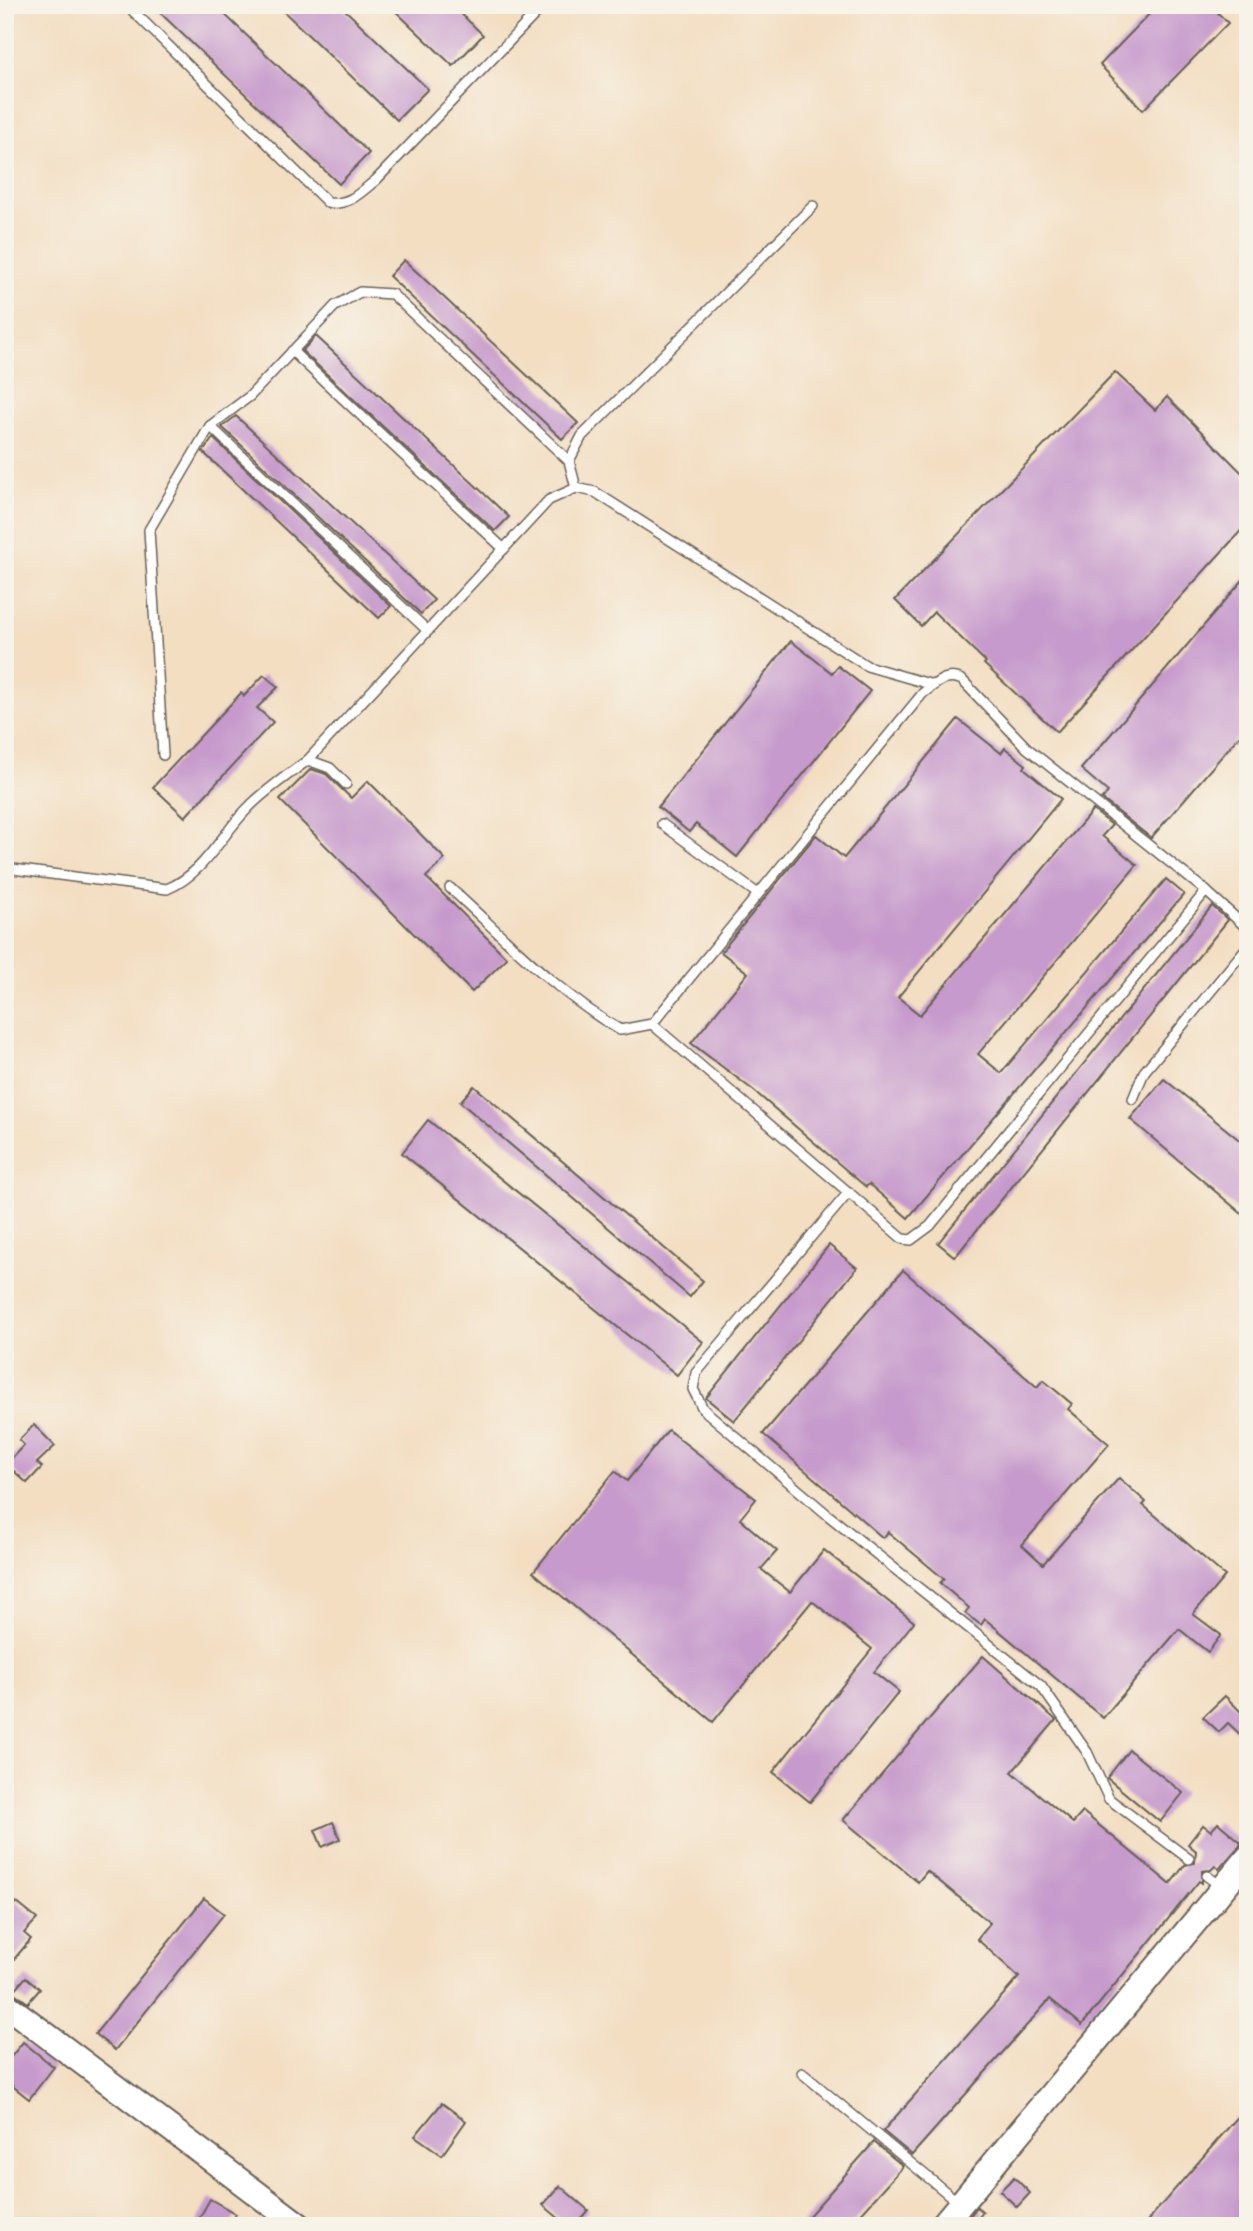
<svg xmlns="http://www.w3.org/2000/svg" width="1253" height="2231" font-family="Kalam,sans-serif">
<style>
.building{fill:#c69acc}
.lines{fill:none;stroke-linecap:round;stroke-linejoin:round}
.lane-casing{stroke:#676056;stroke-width:12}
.secondary-casing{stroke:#676056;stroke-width:28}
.lane{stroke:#fff;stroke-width:9}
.secondary{stroke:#fff;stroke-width:24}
</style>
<rect width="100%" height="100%" fill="#f7f3e8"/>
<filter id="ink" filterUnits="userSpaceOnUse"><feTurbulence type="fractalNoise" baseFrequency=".0143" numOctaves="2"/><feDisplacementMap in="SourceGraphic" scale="14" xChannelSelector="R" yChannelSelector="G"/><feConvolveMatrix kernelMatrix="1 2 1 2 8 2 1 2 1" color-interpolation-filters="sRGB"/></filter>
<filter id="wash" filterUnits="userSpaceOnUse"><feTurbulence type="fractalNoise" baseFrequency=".00686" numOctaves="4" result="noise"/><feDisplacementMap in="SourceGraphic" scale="28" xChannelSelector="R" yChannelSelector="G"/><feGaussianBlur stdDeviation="1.57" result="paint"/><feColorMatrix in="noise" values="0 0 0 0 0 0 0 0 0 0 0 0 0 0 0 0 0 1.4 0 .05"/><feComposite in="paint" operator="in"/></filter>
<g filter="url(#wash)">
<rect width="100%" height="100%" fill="#f3dec2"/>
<g id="blocks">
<!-- building -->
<g class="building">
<polygon points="152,5 215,5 369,153 339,184"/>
<polygon points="277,5 340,5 428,89 397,120"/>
<polygon points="389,5 452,5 483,35 453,66"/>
<polygon points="1158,5 1210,5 1228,23 1143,110 1100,65"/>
<polygon points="404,260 578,423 562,439 389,276"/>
<polygon points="316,336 509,517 495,531 302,351"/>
<polygon points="1115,372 1155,410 1167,397 1248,479 1248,523 1057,732 984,664 986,662 934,612 921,626 895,600"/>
<polygon points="236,416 434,600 421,614 222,427"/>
<polygon points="213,438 391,606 379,618 203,452"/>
<polygon points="1248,574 1248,726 1151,838 1102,799 1108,792 1081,769"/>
<polygon points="791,641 832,673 838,666 870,691 737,857 696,824 689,832 658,807"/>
<polygon points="264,675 278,687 257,708 273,722 185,817 153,787 241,693 244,696"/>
<polygon points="958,719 1001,753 1005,748 1026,765 1024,768 1061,799 898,997 920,1015 1093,810 1112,825 1102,836 1137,865 978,1054 1001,1073 1166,879 1184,894 908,1218 869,1184 866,1187 753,1090 691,1043 748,973 721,952 816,835 844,858"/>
<polygon points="311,769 326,774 351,798 368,781 445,859 426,877 507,958 472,992 280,800"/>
<polygon points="1212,906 1228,920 955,1257 938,1243"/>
<polygon points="1164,1079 1248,1147 1248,1219 1130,1119"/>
<polygon points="474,1086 703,1281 690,1297 460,1102"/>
<polygon points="428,1120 703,1342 677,1375 402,1153"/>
<polygon points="829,1245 857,1268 734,1421 706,1398"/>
<polygon points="903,1270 1037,1387 1043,1380 1072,1404 1068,1409 1109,1444 1022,1545 1043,1564 1119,1478 1146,1502 1143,1505 1225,1576 1193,1614 1221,1635 1208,1652 1179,1629 1103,1718 985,1619 981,1625 965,1613 969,1608 940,1583 944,1579 888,1532 883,1538 763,1434"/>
<polygon points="34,1425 55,1446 37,1463 42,1467 27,1483 6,1464 24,1445 19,1440"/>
<polygon points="668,1430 756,1499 740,1519 777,1551 761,1569 790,1592 824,1550 914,1622 874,1672 899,1692 810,1802 773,1772 872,1649 812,1601 713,1722 533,1572 615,1471 627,1481"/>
<polygon points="983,1656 1056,1720 1012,1772 1073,1823 1083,1812 1170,1884 1185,1865 1195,1863 1196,1851 1188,1844 1203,1825 1211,1831 1218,1823 1242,1843 1219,1869 1215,1866 1211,1870 1202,1871 1202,1883 1199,1881 1082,2025 1050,1999 912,2155 883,2131 1019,1977 977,1939 990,1923 927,1871 918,1882 843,1820"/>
<polygon points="1225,1696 1248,1719 1248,1742 1228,1723 1219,1732 1203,1717"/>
<polygon points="1129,1750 1183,1793 1160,1822 1107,1778"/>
<polygon points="333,1822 340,1839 322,1847 315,1830"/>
<polygon points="204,1898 224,1914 115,2050 95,2034"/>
<polygon points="16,1902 37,1919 24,1933 31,1939 5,1970 5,1915"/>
<polygon points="26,1977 40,1989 28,2003 13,1992"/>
<polygon points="23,2042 54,2067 29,2099 5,2080 5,2064"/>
<polygon points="442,2103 466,2121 442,2155 415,2136"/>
<polygon points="1248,2105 1248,2226 1143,2226"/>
<polygon points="874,2142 903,2166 900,2170 850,2226 800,2226"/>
<polygon points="1014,2177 1030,2193 1017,2207 1000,2191"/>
<polygon points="560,2186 588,2210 574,2226 568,2226 543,2205"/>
<polygon points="210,2199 236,2214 230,2226 195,2226"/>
<polygon points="977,2207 983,2212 972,2226 962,2226"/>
</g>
</g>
</g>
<g filter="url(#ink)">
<use href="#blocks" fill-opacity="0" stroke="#676056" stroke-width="2"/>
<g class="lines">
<!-- lane casing -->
<g class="lane-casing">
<g id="lane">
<path d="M127 5 328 203C350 205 360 193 376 180L544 5"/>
<polyline points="292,351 504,549"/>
<polyline points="210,426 428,631"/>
<polyline points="569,461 582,436 813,206"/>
<polyline points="163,755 149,530 210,426 250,396 335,306 360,292 392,294 569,461 576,488"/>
<polyline points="308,760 549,500 576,488 595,492 867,666 933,685"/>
<polyline points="662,824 758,894"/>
<path d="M5 868 167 889C204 874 221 835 248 808 265 790 288 775 308 760L330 768 346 784"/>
<path d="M450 888C504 937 557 993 620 1030L652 1024 923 693C936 684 946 672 962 680L1027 748 1206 891 1248 929"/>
<polyline points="652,1024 903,1239 911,1240 930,1226 1206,891"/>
<polyline points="1133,1099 1144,1072 1248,946"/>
<polyline points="849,1192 696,1373 693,1389 703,1409 829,1516 1041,1686 1087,1752 1109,1799 1189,1859"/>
<polyline points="1207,1876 1222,1887"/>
<polyline points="802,2073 959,2203"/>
</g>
</g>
<!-- secondary casing -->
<g class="secondary-casing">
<g id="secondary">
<polyline points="5,2004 300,2226"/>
<polyline points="942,2226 1248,1858"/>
</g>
</g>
<!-- lane -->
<use href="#lane" class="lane"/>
<!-- secondary -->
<use href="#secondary" class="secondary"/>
</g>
</g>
<!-- margin -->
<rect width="1253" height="2231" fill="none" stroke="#f7f3e8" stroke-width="28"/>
</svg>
